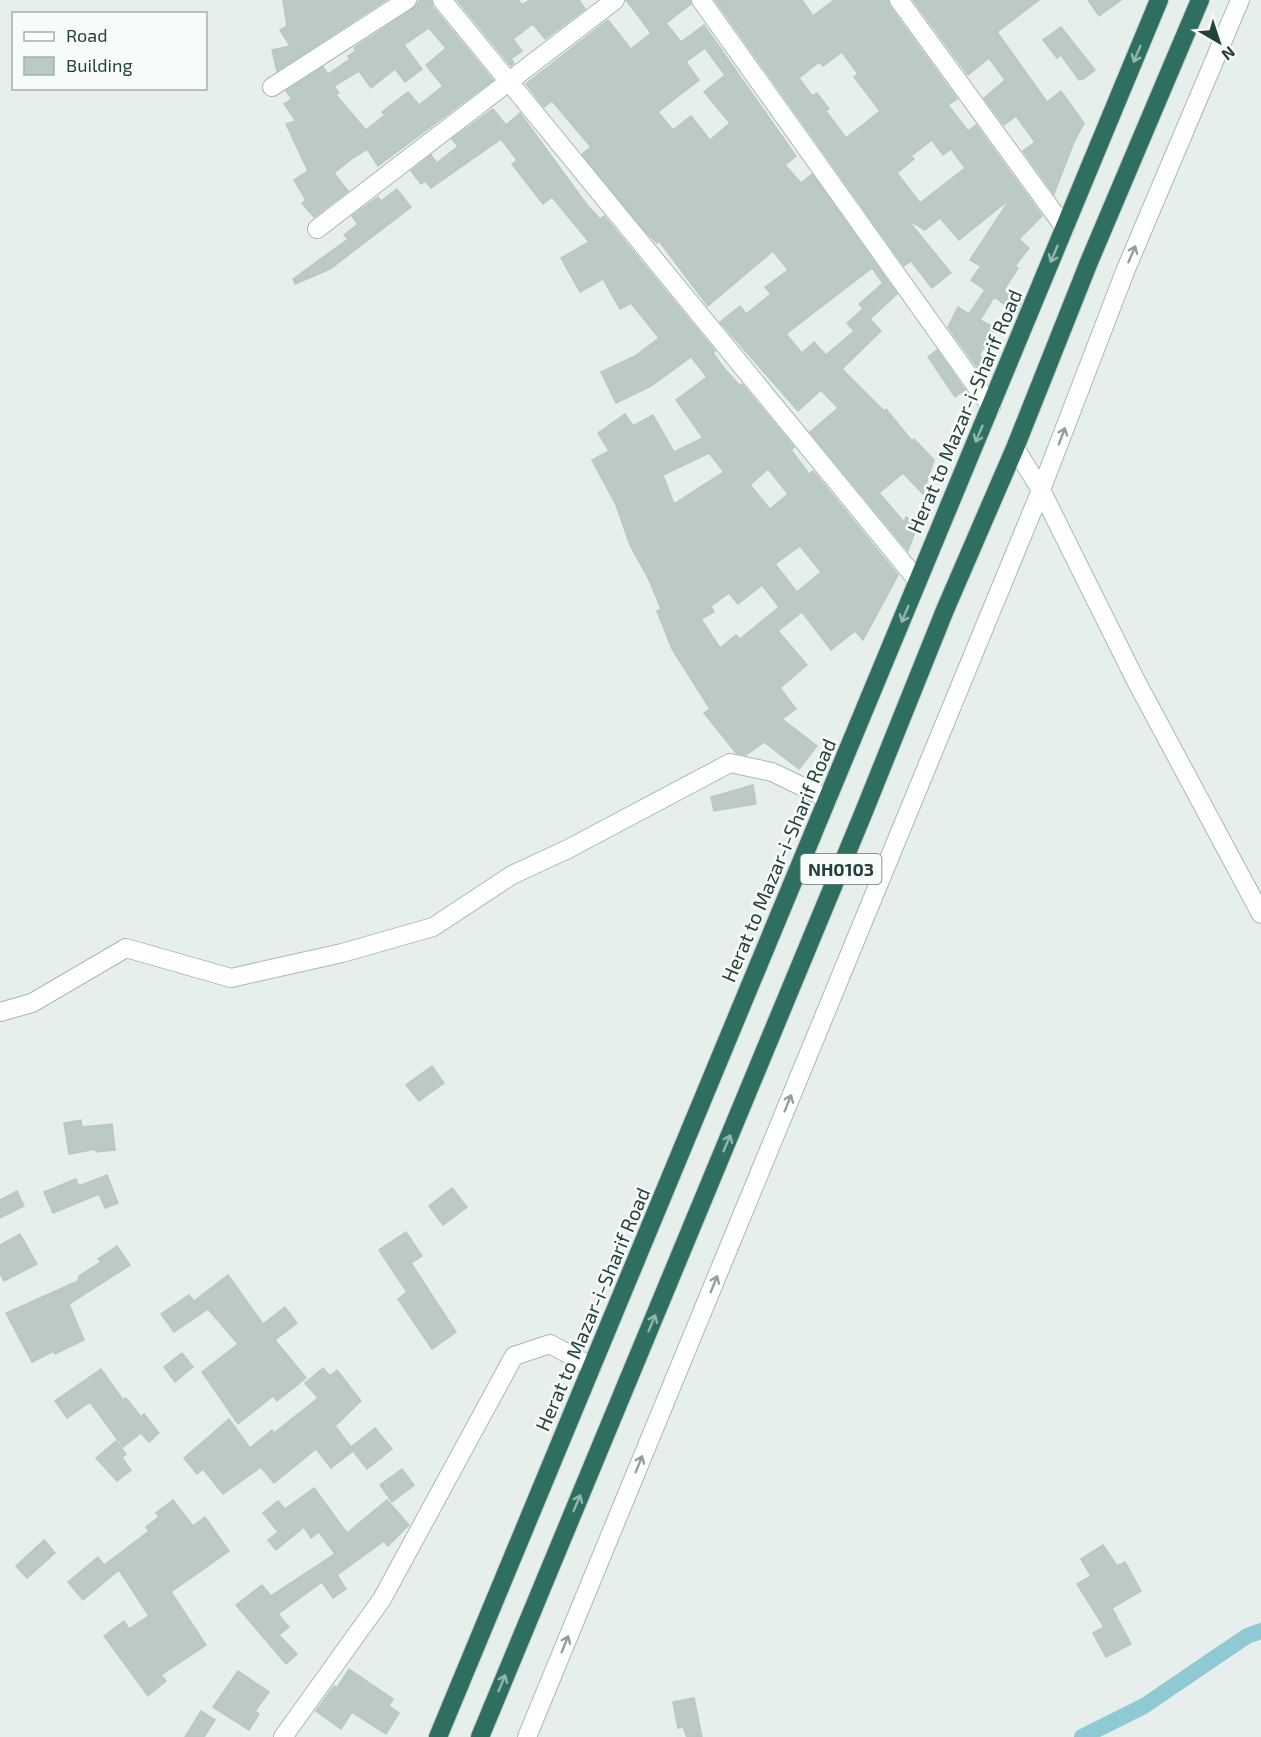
<svg xmlns="http://www.w3.org/2000/svg" width="1261" height="1737" font-family="'Exo 2',sans-serif">
<style>
.lines{fill:none;stroke-linecap:round;stroke-linejoin:round}
.canal{stroke:#8ec9d4;stroke-width:16}
.building{fill:#bbcac4;stroke:#b8c9c2;stroke-width:1.5;fill-rule:evenodd}
.minor-casing{stroke:#a8b8b2;stroke-width:20}
.highway-casing{stroke:#c2cac8;stroke-width:20}
.minor{stroke:#fff;stroke-width:18}
.highway{stroke:#2f6f62;stroke-width:18}
.oneway{stroke:#93b5ae}
.oneway2{stroke:#92a09c}
.labels{text-anchor:middle;dominant-baseline:central;stroke-width:5;stroke-linejoin:round;paint-order:stroke}
.shield{fill:#f7fbf9;stroke:#637a73;stroke-width:1.5}
.shield-label{font-size:18px;font-weight:bold;fill:#24423a}
.street-label{font-size:20px;fill:#24423a;stroke:#f7fbf9}
</style>
<rect width="100%" height="100%" fill="#e6efeb"/>
<g class="lines">
<!-- canal -->
<polyline class="canal" points="1082,1737 1144,1706 1247,1636 1261,1631"/>
</g>
<!-- building -->
<g class="building">
<polygon points="283,0 386,0 277,71 272,50 290,46 280,30 287,26"/>
<path d="M420 0H431L433 7 493 80 378 166 367 149 353 158 334 173 348 191 314 217 302 203 306 200 294 180 308 171 286 124 296 121 284 104 292 99 286 91 323 67 328 74 350 59 348 56 356 51 354 48 413 9ZM429 28 446 48 426 65 443 86 419 105 408 92 382 112 385 115 366 130 336 95 339 93 334 86 359 71 371 88 395 69 405 82 422 69 404 45Z"/>
<polygon points="457,0 518,0 522,5 530,0 579,0 585,9 545,39 533,24 513,39 522,51 511,59 514,63 511,66"/>
<path d="M626 0H690L691 4 666 23 681 42 704 25 796 156 785 165 801 183 812 174 897 294 870 319 881 331 842 369 884 411 886 409 912 441 914 439 934 460 923 494 903 473 879 493 904 522 906 517 918 523 908 551 810 432 838 408 821 390 798 411 720 322 740 306 746 314 771 294 765 287 788 270 773 251 708 306 659 241 657 243 645 231 582 154 591 147 552 101 544 107 526 84 608 20 631 49 651 33ZM705 48 725 75 704 92 730 123 710 140 691 116 673 130 658 112 699 80 686 62ZM872 268 883 283 859 304 863 309 847 323 854 331 826 355 814 342 802 353 786 334Z"/>
<path d="M715 0H802L813 16 834 0H888L890 7 957 99 948 105 968 131 976 125 1042 216 1019 239 1029 248 1015 266 1018 268 1004 290 1021 302 1017 313 994 297 980 320 995 328 979 356 983 357 979 370 948 327 958 307 969 314 985 290 971 280 981 266 970 260 1010 199 959 240 940 218 925 230 907 219 951 273 932 288 911 261 904 266ZM842 52 858 74 854 77 880 111 846 138 826 111 829 109 817 93 812 96 799 78 819 62 823 66ZM932 140 943 155 951 149 965 168 920 203 897 173 914 159 911 156Z"/>
<polygon points="913,0 1039,0 997,32 1047,102 1061,91 1084,123 1074,142 1054,194 1023,151 1035,142 1016,116 1004,125 984,98 1005,80 989,58 968,75"/>
<polygon points="1088,0 1121,0 1099,16"/>
<polygon points="1061,27 1095,70 1083,79 1079,80 1061,55 1057,58 1043,40"/>
<path d="M493 109 506 125 520 113 587 205 600 219 604 216 715 351 713 353 724 368 740 386 742 384 794 447 791 450 809 474 813 471 898 575 863 640 855 631 831 650 802 612 778 631 807 665 780 688 796 709 782 719 817 746 799 769 764 742 746 755 736 753 704 713 710 709 672 649 657 611 661 609 649 580 630 545 616 505 592 460 609 451 598 433 625 414 633 426 653 415 674 452 703 438 676 400 707 377 691 357 651 386 616 403 601 372 635 356 659 338 631 303 620 309 603 279 580 292 561 258 589 242 552 197 543 204 512 164 517 160 501 139 431 188 425 181 421 184 411 171 431 155 437 163 458 146 452 139ZM709 453 724 472 674 504 663 475ZM768 469 788 494 770 509 750 485ZM800 546 821 572 797 592 775 564ZM762 585 779 607 740 639 736 635 720 648 701 619 714 612 711 606 729 593 738 604Z"/>
<polygon points="397,189 411,207 330,269 295,284 293,279 348,239 344,235 358,224 352,216 378,197 381,201"/>
<polygon points="937,350 965,390 955,397 928,357"/>
<polygon points="753,785 756,804 714,811 711,797"/>
<polygon points="432,1066 444,1083 419,1101 406,1085"/>
<polygon points="81,1120 82,1127 112,1124 115,1150 96,1152 96,1149 69,1154 64,1123"/>
<polygon points="107,1175 118,1203 105,1208 99,1194 53,1213 44,1192 76,1179 79,1186"/>
<polygon points="452,1188 467,1207 443,1225 429,1206"/>
<polygon points="17,1191 24,1206 0,1218 0,1200"/>
<polygon points="406,1232 422,1256 411,1263 456,1332 432,1349 398,1299 407,1292 379,1250"/>
<polygon points="20,1234 37,1264 4,1281 0,1273 0,1245"/>
<polygon points="117,1246 130,1265 69,1304 84,1340 55,1354 54,1351 32,1362 6,1313 78,1281 79,1276 101,1262 98,1259"/>
<polygon points="228,1275 263,1324 285,1307 297,1323 275,1340 306,1378 277,1401 273,1396 238,1424 202,1372 238,1344 208,1309 174,1332 161,1314 189,1295 194,1301"/>
<polygon points="182,1353 193,1367 175,1382 164,1367"/>
<polygon points="323,1368 330,1376 337,1370 361,1401 335,1426 351,1447 375,1428 392,1449 367,1469 353,1451 331,1468 316,1449 274,1483 261,1467 223,1494 203,1469 197,1474 184,1458 229,1419 250,1448 272,1430 274,1433 318,1398 305,1383"/>
<polygon points="101,1369 123,1400 126,1398 141,1417 144,1414 159,1433 149,1442 141,1433 123,1447 90,1402 67,1418 55,1401"/>
<polygon points="116,1441 126,1454 122,1458 131,1470 117,1481 96,1458"/>
<polygon points="402,1469 414,1485 392,1502 380,1485"/>
<polygon points="314,1488 347,1533 387,1500 409,1525 388,1546 384,1541 337,1575 346,1589 333,1598 322,1582 278,1614 289,1627 279,1635 297,1654 286,1664 236,1605 262,1585 271,1596 335,1554 319,1532 311,1538 304,1527 276,1550 268,1540 278,1532 263,1513 278,1501 285,1509"/>
<polygon points="173,1500 193,1526 205,1517 229,1551 171,1592 206,1645 161,1675 166,1681 148,1696 104,1636 124,1621 129,1629 149,1616 119,1570 83,1600 68,1582 98,1557 104,1565 124,1550 149,1531 146,1527 159,1517 156,1513"/>
<polygon points="44,1540 55,1553 27,1578 16,1566"/>
<polygon points="1103,1545 1117,1566 1125,1562 1141,1591 1112,1608 1131,1644 1106,1657 1093,1633 1104,1627 1077,1584 1091,1576 1081,1559"/>
<polygon points="349,1669 393,1699 389,1706 399,1713 386,1734 352,1712 341,1729 316,1711 334,1686 337,1688"/>
<polygon points="238,1671 269,1692 255,1711 259,1714 249,1730 213,1707"/>
<polygon points="694,1698 702,1737 687,1737 683,1727 678,1728 673,1702"/>
<polygon points="201,1711 215,1720 204,1737 185,1737"/>
</g>
<g class="lines">
<!-- minor casing -->
<g class="minor-casing">
<g id="minor">
<polyline points="442,0 918,581"/>
<polyline points="701,0 991,407"/>
<polyline points="899,0 1065,228"/>
<polyline points="272,87 407,0"/>
<polyline points="317,229 615,0"/>
<polyline points="1015,448 1041,490 1135,679 1261,914"/>
<polyline points="0,1012 32,1003 126,948 231,978 342,953 433,927 512,875 568,849 730,763 772,772 828,799"/>
<polyline points="283,1737 382,1599 514,1356 550,1344 592,1367"/>
<polyline points="527,1737 1041,490 1126,269 1240,0"/>
</g>
</g>
<!-- highway casing -->
<g class="highway-casing">
<g id="highway">
<polyline points="438,1737 1159,0"/>
<polyline points="480,1737 863,814 945,610 1015,448 1089,262 1200,0"/>
</g>
</g>
<!-- minor -->
<use href="#minor" class="minor"/>
<!-- highway -->
<use href="#highway" class="highway"/>
</g>
<!-- one-way arrows -->
<defs><path id="oneway-shaft" d="M-6 0H5M1.5-3L5.5 0L1.5 3" fill="none" stroke-width="1.6" stroke-linecap="round" stroke-linejoin="round" transform="scale(1.5)"/></defs>
<g class="oneway">
<use href="#oneway-shaft" transform="translate(1137 54) rotate(113)"/>
<use href="#oneway-shaft" transform="translate(1054 254) rotate(113)"/>
<use href="#oneway-shaft" transform="translate(979 434) rotate(113)"/>
<use href="#oneway-shaft" transform="translate(905 614) rotate(113)"/>
<use href="#oneway-shaft" transform="translate(727 1143) rotate(-67)"/>
<use href="#oneway-shaft" transform="translate(652 1323) rotate(-67)"/>
<use href="#oneway-shaft" transform="translate(577 1503) rotate(-67)"/>
<use href="#oneway-shaft" transform="translate(502 1683) rotate(-67)"/>
</g>
<g class="oneway2">
<use href="#oneway-shaft" transform="translate(1132 254) rotate(-67)"/>
<use href="#oneway-shaft" transform="translate(1062 436) rotate(-69)"/>
<use href="#oneway-shaft" transform="translate(788 1103) rotate(-68)"/>
<use href="#oneway-shaft" transform="translate(714 1284) rotate(-68)"/>
<use href="#oneway-shaft" transform="translate(639 1464) rotate(-68)"/>
<use href="#oneway-shaft" transform="translate(565 1644) rotate(-68)"/>
</g>
<g class="labels">
<!-- shield labels -->
<rect class="shield" x="800.5" y="854" width="81" height="30" rx="4.5"/>
<g class="shield-label">
<text x="841" y="869">NH0103</text>
</g>
<!-- street labels -->
<g class="street-label">
<text transform="translate(964 411) rotate(-67)">Herat to Mazar-i-Sharif Road</text>
<text transform="translate(778 860) rotate(-67)">Herat to Mazar-i-Sharif Road</text>
<text transform="translate(592 1309) rotate(-67)">Herat to Mazar-i-Sharif Road</text>
</g>
</g>
<!-- legend -->
<rect x="12" y="12" width="195" height="78" fill="#f7fbf9" stroke="#a3b1ad" stroke-width="1.5"/>
<rect x="24" y="32" width="30" height="9" fill="#ffffff" stroke="#a3b1ad" stroke-width="1.5"/>
<text x="66" y="42" font-size="18" fill="#24423a">Road</text>
<rect x="24" y="57" width="30" height="18" fill="#bbcac4" stroke="#a3b1ad" stroke-width="1.5"/>
<text x="66" y="72" font-size="18" fill="#24423a">Building</text>
<!-- north arrow -->
<g transform="translate(1219 42) rotate(141)" stroke="#f7fbf9" stroke-width="4.5" paint-order="stroke">
<path d="M0-4.5L10 22L0 15L-10 22Z" fill="#24423a"/>
<text y="-9" font-size="16" font-weight="bold" text-anchor="middle" fill="#24423a">N</text>
</g>
</svg>
